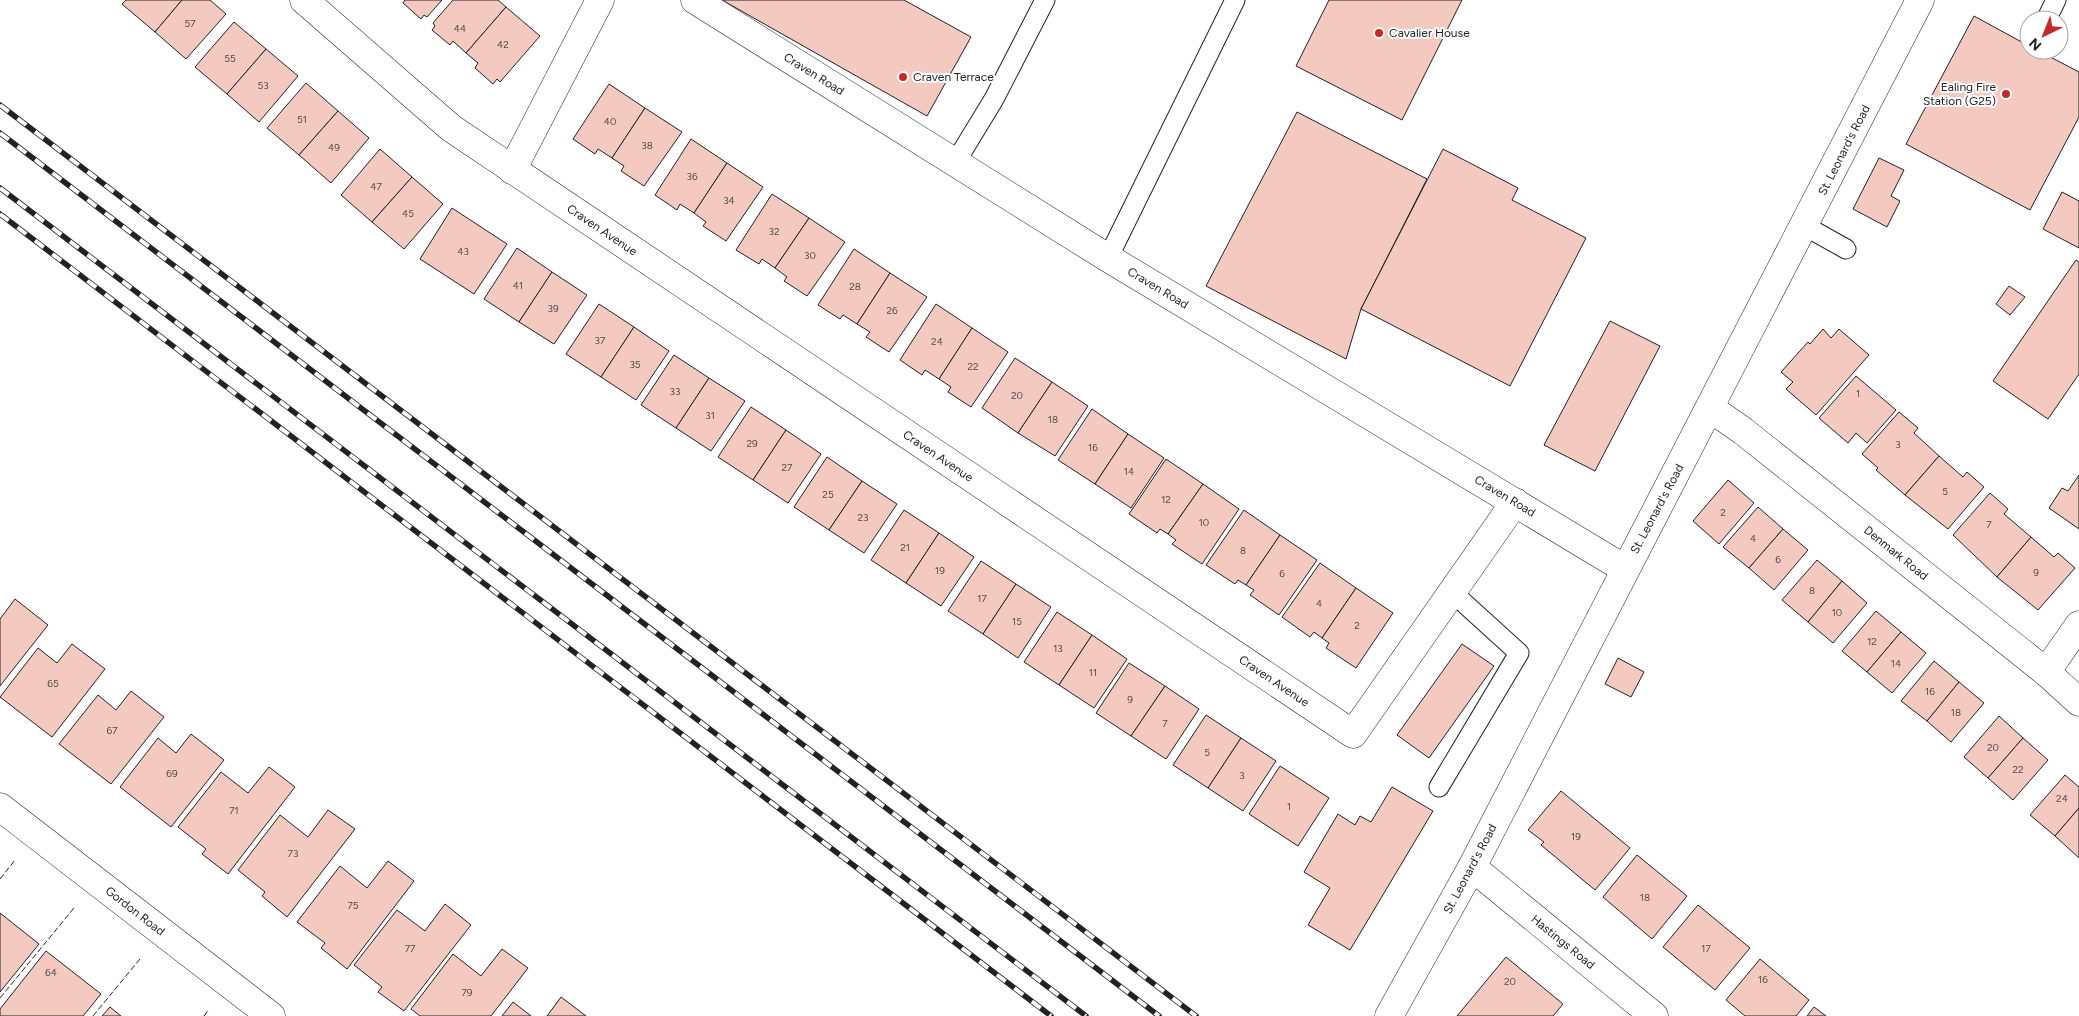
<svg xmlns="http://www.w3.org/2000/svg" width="2079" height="1016" font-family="Figtree,sans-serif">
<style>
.building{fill:#f3c9c0;stroke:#222}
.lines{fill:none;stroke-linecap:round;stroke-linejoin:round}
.service-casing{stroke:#222;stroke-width:21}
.minor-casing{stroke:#222;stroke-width:29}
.tertiary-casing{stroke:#222;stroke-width:29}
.service{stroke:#fff;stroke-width:19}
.minor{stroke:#fff;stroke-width:28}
.tertiary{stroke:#fff;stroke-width:28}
.rail-casing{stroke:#222;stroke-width:5.5}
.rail{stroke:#fff;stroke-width:4;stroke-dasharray:11;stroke-linecap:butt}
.fence{stroke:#222;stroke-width:1;stroke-dasharray:6 2.5;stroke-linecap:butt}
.poi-dot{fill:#c62828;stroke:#fff;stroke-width:2}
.labels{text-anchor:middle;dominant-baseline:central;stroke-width:4;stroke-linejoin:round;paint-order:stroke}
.number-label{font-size:10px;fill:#564c4a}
.poi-label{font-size:12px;fill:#222;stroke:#fff;text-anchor:start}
.street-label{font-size:12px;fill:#222;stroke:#fff}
</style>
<rect width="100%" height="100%" fill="#fff"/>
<!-- building -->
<g class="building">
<polygon points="126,0 182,0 155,32 122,4"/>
<polygon points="182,0 210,0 226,14 186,59 155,32"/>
<polygon points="405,0 442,0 427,17 424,15 421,19 403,3"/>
<polygon points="453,0 498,0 506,7 466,53 453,41 450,45 432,30 435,26 433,23"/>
<polygon points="722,0 904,0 971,37 927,116"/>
<polygon points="1329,0 1462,0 1402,120 1296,66"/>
<polygon points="506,7 540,36 500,82 497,79 493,84 475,68 478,63 466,53"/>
<polygon points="1974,16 2029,46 2029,50 2037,50 2079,72 2079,117 2030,210 1906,144"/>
<polygon points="234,22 266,49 227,94 195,67"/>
<polygon points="266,49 298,76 259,122 227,94"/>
<polygon points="306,83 338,111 299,155 267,128"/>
<polygon points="609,84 645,108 612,158 598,149 595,154 573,139"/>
<polygon points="645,108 682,132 644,186 621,171 624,166 612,158"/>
<polygon points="338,111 369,138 331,183 299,155"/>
<polygon points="1297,112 1427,179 1361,309 1346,359 1206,286"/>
<polygon points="691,139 727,163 694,213 680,204 677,210 655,195"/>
<polygon points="380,149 412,177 372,222 341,195"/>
<polygon points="1443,149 1518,188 1512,200 1586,238 1510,386 1361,309"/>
<polygon points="1879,158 1904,170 1891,196 1900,201 1887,227 1853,209"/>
<polygon points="727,163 763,187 726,241 703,226 706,222 694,213"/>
<polygon points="412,177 443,204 404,249 372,222"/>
<polygon points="2062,192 2079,201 2079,248 2043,229"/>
<polygon points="772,194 809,218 775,268 762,259 759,264 736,250"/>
<polygon points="452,208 507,244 474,294 420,259"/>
<polygon points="809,218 845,242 807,296 784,281 787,277 775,268"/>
<polygon points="517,248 552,272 519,322 484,299"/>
<polygon points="854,249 890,273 857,324 843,315 840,319 818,305"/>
<polygon points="2076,260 2079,262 2079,374 2048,419 1993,381"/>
<polygon points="552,272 587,295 554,344 519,322"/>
<polygon points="890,273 927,297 889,352 866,337 870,332 857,324"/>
<polygon points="2009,286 2025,297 2010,315 1996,304"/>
<polygon points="599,304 634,327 601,377 566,354"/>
<polygon points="936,304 972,328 939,379 925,370 922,375 900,360"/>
<polygon points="1610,321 1660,346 1595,471 1544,445"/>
<polygon points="634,327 669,351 636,400 601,377"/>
<polygon points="972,328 1008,352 971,407 948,392 951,387 939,379"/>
<polygon points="1823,329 1831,338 1839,329 1869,355 1816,415 1786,389 1793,382 1781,372 1808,342 1810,344"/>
<polygon points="674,355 709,378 676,428 641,405"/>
<polygon points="1015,358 1052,382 1018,433 982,408"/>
<polygon points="1856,376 1896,410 1867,443 1856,433 1848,443 1819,418"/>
<polygon points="709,378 745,401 711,451 676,428"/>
<polygon points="1052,382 1088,406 1055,456 1018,433"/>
<polygon points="751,407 786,430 753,480 718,457"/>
<polygon points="1092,409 1128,434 1095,484 1058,460"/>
<polygon points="1899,412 1918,428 1914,433 1939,456 1905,495 1876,470 1878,468 1862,454"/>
<polygon points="786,430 821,454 788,503 753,480"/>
<polygon points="1128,434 1164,458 1131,508 1095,484"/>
<polygon points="1939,456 1963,477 1967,472 1984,487 1948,529 1905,495"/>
<polygon points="827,457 862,481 829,530 794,507"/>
<polygon points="1166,459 1203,484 1168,534 1160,529 1157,533 1129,514"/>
<polygon points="2079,475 2079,529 2049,508 2062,488 2068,491"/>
<polygon points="1728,480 1754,503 1719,544 1693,521"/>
<polygon points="862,481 897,504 864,553 829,530"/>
<polygon points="1203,484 1239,509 1202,564 1172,544 1176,540 1168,534"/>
<polygon points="1990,493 2008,509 2004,514 2031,537 1997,577 1953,535"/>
<polygon points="1758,507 1783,529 1749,568 1723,547"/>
<polygon points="904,510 939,533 906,583 871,560"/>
<polygon points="1244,510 1280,535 1246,585 1238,580 1235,584 1206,565"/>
<polygon points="1783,529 1808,550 1774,590 1749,568"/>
<polygon points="939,533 974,557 941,606 906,583"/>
<polygon points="1280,535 1317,560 1279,615 1250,595 1254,590 1246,585"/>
<polygon points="2031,537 2054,557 2058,553 2075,568 2038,610 1997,577"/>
<polygon points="1817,560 1842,581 1808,622 1782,600"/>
<polygon points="981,561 1016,584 983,634 948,611"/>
<polygon points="1320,563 1356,588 1322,638 1314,632 1310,637 1282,617"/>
<polygon points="1842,581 1867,603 1833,643 1808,622"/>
<polygon points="1016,584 1051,607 1018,658 983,634"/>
<polygon points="1356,588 1393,613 1356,668 1326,648 1329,643 1322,638"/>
<polygon points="15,599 48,625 0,686 0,619"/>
<polygon points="1876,611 1901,632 1867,672 1842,651"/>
<polygon points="1057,612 1092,635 1059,685 1024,662"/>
<polygon points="1901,632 1926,653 1892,693 1867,672"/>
<polygon points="1092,635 1127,659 1094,708 1059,685"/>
<polygon points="72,644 105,669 52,737 0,697 38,648 57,663"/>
<polygon points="1462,644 1494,666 1429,758 1397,735"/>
<polygon points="1618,658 1644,672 1631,697 1605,684"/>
<polygon points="1934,661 1959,682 1927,721 1901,701"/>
<polygon points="1129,663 1165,686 1131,736 1096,713"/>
<polygon points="1959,682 1984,703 1951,742 1927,721"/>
<polygon points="1165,686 1199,709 1166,759 1131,736"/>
<polygon points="131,691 164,717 111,784 59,744 98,695 116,710"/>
<polygon points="1206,715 1241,738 1208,788 1173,765"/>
<polygon points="1999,716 2023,738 1988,778 1964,757"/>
<polygon points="191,734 224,760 171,827 120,787 158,738 176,753"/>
<polygon points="1241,738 1276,761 1243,811 1208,788"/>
<polygon points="2023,738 2048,760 2013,800 1988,778"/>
<polygon points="1280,766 1329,798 1298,846 1249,814"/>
<polygon points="269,767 295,787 228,874 202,854 206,849 178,827 221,772 248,793"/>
<polygon points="2065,775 2079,787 2079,808 2055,836 2030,815"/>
<polygon points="1392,787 1433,811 1350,950 1308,925 1330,888 1304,872 1338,814 1355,825 1360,816 1371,822"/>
<polygon points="1561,791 1630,848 1595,890 1541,845 1544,842 1528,830"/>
<polygon points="2079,808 2079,858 2055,836"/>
<polygon points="328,810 355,829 287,917 262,896 265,892 238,870 280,815 308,837"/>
<polygon points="1637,855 1687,896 1652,939 1603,897"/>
<polygon points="388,861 414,881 347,969 321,948 325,943 297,922 340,866 367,888"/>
<polygon points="445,904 471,925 404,1011 378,992 382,987 354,965 397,910 425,931"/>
<polygon points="1698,905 1750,948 1715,990 1663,947"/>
<polygon points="0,913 39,944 0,992"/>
<polygon points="502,949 528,968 491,1016 420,1016 411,1009 453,954 481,976"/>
<polygon points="46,951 101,994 83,1016 0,1016 0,1009"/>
<polygon points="1506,957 1563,1004 1553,1016 1457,1016"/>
<polygon points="1760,959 1809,1000 1796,1016 1745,1016 1726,1000"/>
<polygon points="561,997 586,1016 547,1016"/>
<polygon points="513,1002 531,1016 502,1016"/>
<polygon points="110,1007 121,1016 102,1016"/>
<polygon points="1814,1007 1826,1016 1807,1016"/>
</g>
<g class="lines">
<!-- service casing -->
<g class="service-casing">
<g id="service">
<polyline points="2046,20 2056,0"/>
<polyline points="955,163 994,99 1045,0"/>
<polyline points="1805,226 1846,249"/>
<polyline points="1108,258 1235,0"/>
<polyline points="1439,787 1519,653 1453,593"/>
</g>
</g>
<!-- minor casing -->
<g class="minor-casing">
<g id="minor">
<polyline points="304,0 451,128 1353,734 1515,502"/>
<polyline points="695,0 1108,258 1625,569"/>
<polyline points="512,170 600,0"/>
<polyline points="1710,408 1743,431 2046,672 2079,702"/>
<polyline points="2046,672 2079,625"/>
<polyline points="0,807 271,1016"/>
<polyline points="1472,867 1654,1016"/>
</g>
</g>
<!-- tertiary casing -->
<g class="tertiary-casing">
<polyline id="tertiary" points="1389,1016 1472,867 1920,0"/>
</g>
<!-- service -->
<use href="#service" class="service"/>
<!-- minor -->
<use href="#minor" class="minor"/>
<!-- tertiary -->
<use href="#tertiary" class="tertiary"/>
<!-- rail casing -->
<g class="rail-casing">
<g id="rail">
<polyline points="0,105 1196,1016"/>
<polyline points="0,133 1159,1016"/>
<polyline points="0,188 1086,1016"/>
<polyline points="0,214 1051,1016"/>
</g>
</g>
<!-- rail -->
<use href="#rail" class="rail"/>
<!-- fence -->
<g class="fence">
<polyline points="0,879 15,860"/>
<polyline points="0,998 74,908"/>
<polyline points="93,1016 140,959"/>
<polyline points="204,1016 209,1009"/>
</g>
</g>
<!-- markers -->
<g class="poi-dot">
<circle cx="1379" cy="33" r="5"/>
<circle cx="903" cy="77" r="5"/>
<circle cx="2006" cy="94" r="5"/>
</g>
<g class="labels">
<!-- number labels -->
<g class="number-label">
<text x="190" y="23">57</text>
<text x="460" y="28">44</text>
<text x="503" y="44">42</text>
<text x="230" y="58">55</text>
<text x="263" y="85">53</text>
<text x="302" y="119">51</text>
<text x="610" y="121">40</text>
<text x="647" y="145">38</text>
<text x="334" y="147">49</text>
<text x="692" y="176">36</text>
<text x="376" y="186">47</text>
<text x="729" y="200">34</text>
<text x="408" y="213">45</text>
<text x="774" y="231">32</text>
<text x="463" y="251">43</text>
<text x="810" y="255">30</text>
<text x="518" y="285">41</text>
<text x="855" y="286">28</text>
<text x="553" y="308">39</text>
<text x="892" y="310">26</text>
<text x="600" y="340">37</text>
<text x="937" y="341">24</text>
<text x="635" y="364">35</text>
<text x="973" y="366">22</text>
<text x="675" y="391">33</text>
<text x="1858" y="393">1</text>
<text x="1017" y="395">20</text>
<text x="710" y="415">31</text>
<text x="1053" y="419">18</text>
<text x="752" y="443">29</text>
<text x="1898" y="444">3</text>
<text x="1093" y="447">16</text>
<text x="787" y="467">27</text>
<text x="1129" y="471">14</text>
<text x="1945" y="491">5</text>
<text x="828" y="494">25</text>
<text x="1166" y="499">12</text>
<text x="1723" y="512">2</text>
<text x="863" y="517">23</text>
<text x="1204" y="522">10</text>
<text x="1989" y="524">7</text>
<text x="1753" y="538">4</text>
<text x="905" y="547">21</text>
<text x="1243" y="550">8</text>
<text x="1778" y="559">6</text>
<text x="940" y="570">19</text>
<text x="2036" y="572">9</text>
<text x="1282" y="573">6</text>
<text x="1812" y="590">8</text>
<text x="982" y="598">17</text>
<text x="1319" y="603">4</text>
<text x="1837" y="612">10</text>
<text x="1017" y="621">15</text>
<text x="1357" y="625">2</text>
<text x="1872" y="641">12</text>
<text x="1058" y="648">13</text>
<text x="1896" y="663">14</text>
<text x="1093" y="672">11</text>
<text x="53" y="683">65</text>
<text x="1930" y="691">16</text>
<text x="1130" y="699">9</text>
<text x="1956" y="712">18</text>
<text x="1165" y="723">7</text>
<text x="112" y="730">67</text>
<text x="1993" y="747">20</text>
<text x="1207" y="752">5</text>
<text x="2018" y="769">22</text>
<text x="172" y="773">69</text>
<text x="1242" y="775">3</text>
<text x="2062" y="798">24</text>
<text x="1289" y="806">1</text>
<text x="234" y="810">71</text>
<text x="1576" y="836">19</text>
<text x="293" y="853">73</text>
<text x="1645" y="897">18</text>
<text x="353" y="905">75</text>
<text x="410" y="948">77</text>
<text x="1706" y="948">17</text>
<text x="51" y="972">64</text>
<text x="1763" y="979">16</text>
<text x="1510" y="981">20</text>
<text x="467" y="992">79</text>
</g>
<!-- poi labels -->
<g class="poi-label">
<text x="1389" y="33">Cavalier House</text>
<text x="913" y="77">Craven Terrace</text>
<text x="1996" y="87" text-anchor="end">Ealing Fire<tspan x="1996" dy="14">Station (G25)</tspan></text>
</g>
<!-- street labels -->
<g class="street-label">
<text transform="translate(814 74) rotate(32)">Craven Road</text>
<text transform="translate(1844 150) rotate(-63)">St. Leonard's Road</text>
<text transform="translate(602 230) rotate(34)">Craven Avenue</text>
<text transform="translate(1158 288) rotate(31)">Craven Road</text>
<text transform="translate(938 456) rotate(34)">Craven Avenue</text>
<text transform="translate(1505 496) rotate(31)">Craven Road</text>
<text transform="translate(1657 509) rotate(-62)">St. Leonard's Road</text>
<text transform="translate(1896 553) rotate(39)">Denmark Road</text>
<text transform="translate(1274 681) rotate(34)">Craven Avenue</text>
<text transform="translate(1470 869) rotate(-62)">St. Leonard's Road</text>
<text transform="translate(135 911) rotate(38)">Gordon Road</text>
<text transform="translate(1563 942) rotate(39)">Hastings Road</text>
</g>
</g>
<!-- north arrow -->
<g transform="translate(2044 35) rotate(223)"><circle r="24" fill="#ffffff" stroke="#a7a7a7"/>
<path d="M0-4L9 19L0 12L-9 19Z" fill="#c62828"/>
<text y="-8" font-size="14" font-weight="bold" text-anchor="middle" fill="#222222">N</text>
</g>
</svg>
